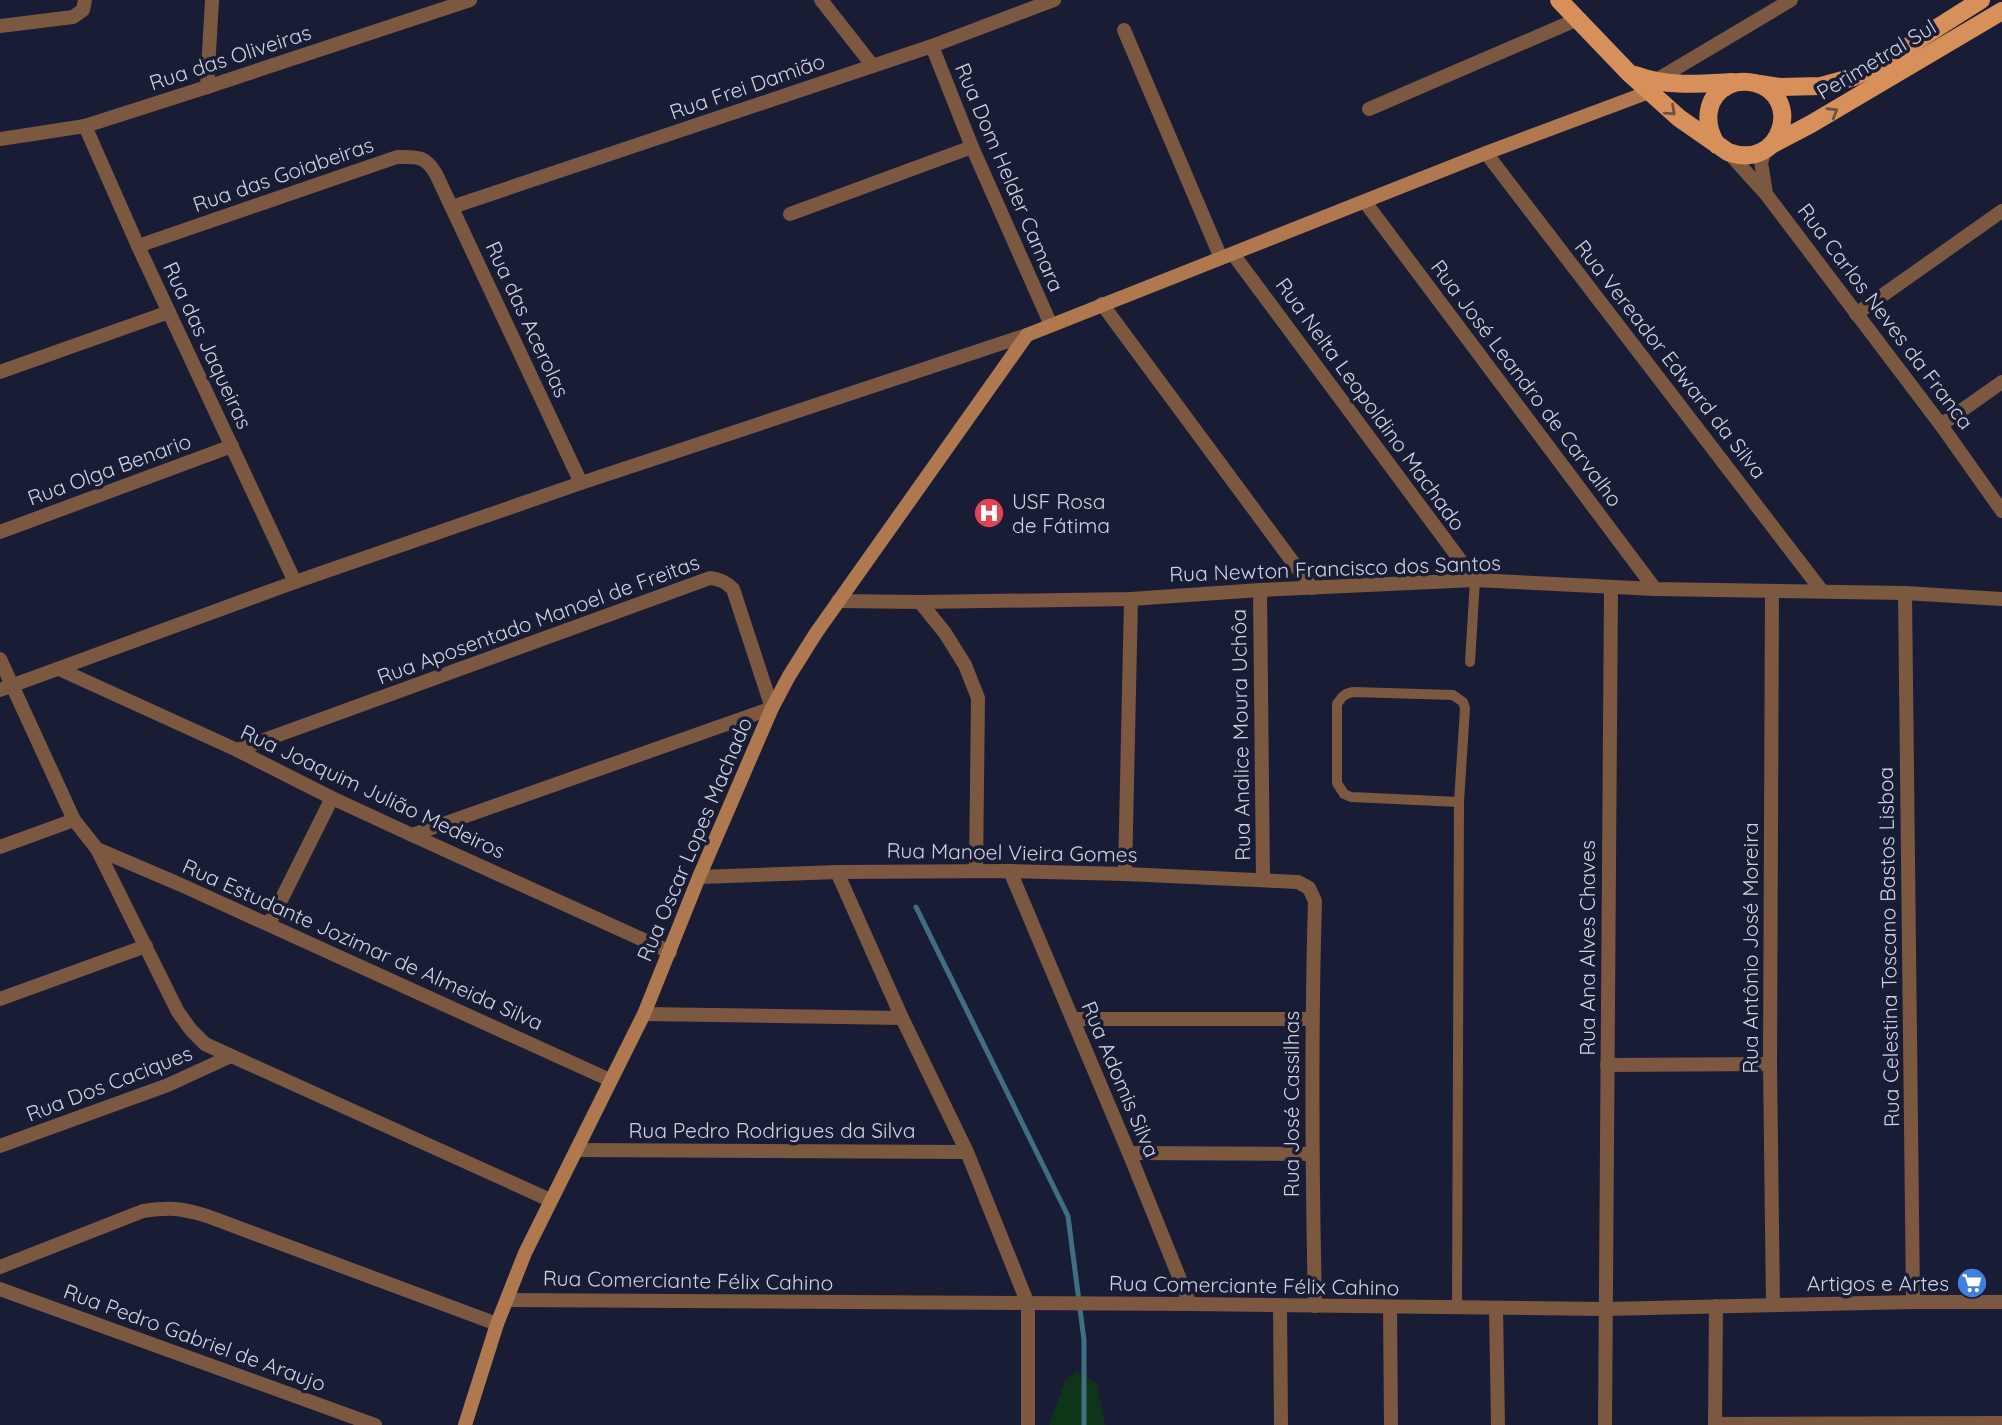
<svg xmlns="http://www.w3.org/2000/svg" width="2002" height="1425" font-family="Quicksand,sans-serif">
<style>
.green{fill:#0e3518}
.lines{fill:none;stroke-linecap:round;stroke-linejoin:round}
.stream{stroke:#426e84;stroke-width:5}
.lane{stroke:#7b583f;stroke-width:10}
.street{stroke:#7b583f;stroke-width:14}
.secondary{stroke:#af784f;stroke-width:14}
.primary{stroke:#d8905a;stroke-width:18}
.oneway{stroke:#6e5146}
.labels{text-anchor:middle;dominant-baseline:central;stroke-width:7;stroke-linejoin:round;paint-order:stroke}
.street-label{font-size:21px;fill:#cdd2e3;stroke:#181d35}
.poi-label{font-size:21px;fill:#cdd2e3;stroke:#181d35;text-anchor:start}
</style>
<rect width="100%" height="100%" fill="#181d35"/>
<!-- green -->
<polygon class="green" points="1077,1371 1097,1384 1105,1425 1049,1425 1065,1381"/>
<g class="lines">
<!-- stream -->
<polyline class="stream" points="916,907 1068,1216 1084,1340 1084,1425"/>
<!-- lane -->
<g class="lane">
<polyline points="1470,662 1475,580"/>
<path d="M1354 692 1453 695 1463 702 1465 708 1459 802 1351 797 1344 794 1337 783V704C1342 696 1345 693 1354 692Z"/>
<polyline points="1457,1307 1459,802"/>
</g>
<!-- street -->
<g class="street">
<polyline points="821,0 873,66"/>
<polyline points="0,26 73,17 83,10 85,0"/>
<polyline points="1124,30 1221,258"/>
<polyline points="932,46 972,147 1051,325"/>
<polyline points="1653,82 1791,0"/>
<polyline points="207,87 212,0"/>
<polyline points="1369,109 1578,19"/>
<polyline points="85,126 138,246 295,582"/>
<polyline points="0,139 85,126 207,87 470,0"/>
<polyline points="1765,151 1761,162 1766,193"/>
<polyline points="1728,152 1766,194 1941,425 2002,511"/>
<polyline points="1486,153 1822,591"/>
<polyline points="1365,202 1655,589"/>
<polyline points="452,207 932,46 1054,0"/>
<polyline points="790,214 972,147"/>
<path d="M138 246 397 157C417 157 425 155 436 174L581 483"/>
<polyline points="1233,254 1475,580"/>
<polyline points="1102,304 1312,588"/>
<polyline points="1856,314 2002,211"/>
<polyline points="0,372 169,312"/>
<polyline points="1941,425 2002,382"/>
<polyline points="0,532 232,446"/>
<polyline points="1260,590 1263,880"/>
<polyline points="1772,591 1770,1064 1773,1305"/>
<polyline points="1905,593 1913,1302"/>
<polyline points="838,601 920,602 1131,599 1260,590 1475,580 1655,589 1905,593 2002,599"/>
<polyline points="920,602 945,633 965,665 978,698 976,871"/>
<polyline points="0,659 74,820 97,849 178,1012 191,1030 205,1044 550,1200"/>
<polyline points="59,669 237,750 332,798 412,835 670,952"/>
<polyline points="0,690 295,582 581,483 1027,335"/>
<path d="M237 750 710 578C720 579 726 582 733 589L772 708 412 835"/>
<polyline points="0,847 74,820"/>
<polyline points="97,849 179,884 610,1080"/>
<polyline points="1010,871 1129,1153 1190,1304"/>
<polyline points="837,872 902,1018 967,1152 1028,1304 1028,1425"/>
<polyline points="1125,874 1131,599"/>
<path d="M699 877 837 872 1010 871 1125 874 1298 882 1309 888 1315 901C1311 1036 1312 1171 1315 1306"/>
<polyline points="269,924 332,798"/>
<polyline points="0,999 146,946"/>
<polyline points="644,1014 902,1018"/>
<polyline points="1073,1019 1311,1019"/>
<polyline points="1607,1065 1770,1064"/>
<polyline points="0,1146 168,1085 231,1056"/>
<polyline points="577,1150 967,1152"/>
<polyline points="1129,1153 1311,1154"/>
<path d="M0 1267 143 1211C170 1207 181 1208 207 1216L497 1324"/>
<polyline points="0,1289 375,1425"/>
<polyline points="507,1300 1190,1304 1605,1309 1913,1302 2002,1302"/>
<polyline points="1280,1305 1281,1425"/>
<polyline points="1390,1307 1391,1425"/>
<polyline points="1496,1308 1498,1425"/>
<polyline points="1715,1424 2002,1423"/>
<polyline points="1605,1425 1611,587"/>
<polyline points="1715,1425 1716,1306"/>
</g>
<!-- secondary -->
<polyline class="secondary" points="465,1425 497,1324 525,1253 644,1014 699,877 772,708 789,676 816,633 1027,335 1486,153 1649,92"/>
<!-- primary -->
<g class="primary">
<path d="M1559 0 1629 73 1679 118 1728 152C1782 172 1804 96 1755 83 1746 81 1737 81 1729 85 1704 97 1704 125 1717 145"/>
<path d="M1635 75C1667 87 1698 84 1732 82"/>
<polyline points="1760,84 1780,87 1821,86 1854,77 1877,66 1981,0"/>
<polyline points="1773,144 1811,124 2002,11"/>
</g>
</g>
<!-- one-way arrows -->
<defs><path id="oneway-chevron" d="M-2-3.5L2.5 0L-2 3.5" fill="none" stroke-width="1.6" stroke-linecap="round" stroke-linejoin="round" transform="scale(1.75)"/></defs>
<g class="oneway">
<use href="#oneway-chevron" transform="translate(1671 111) rotate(42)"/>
<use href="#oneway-chevron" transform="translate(1833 112) rotate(-31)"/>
</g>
<!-- icons -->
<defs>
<g id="hospital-disc" transform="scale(1.575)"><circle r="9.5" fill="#e0444e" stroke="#181d35"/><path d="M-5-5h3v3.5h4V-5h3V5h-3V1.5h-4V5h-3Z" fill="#fff"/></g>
<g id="supermarket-disc" transform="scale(1.575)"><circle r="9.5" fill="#3f7fe0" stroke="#181d35"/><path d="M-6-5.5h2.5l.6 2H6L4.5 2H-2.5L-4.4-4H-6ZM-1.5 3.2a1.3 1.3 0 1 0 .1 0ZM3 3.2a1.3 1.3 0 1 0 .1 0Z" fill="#fff"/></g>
</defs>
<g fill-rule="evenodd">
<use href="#hospital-disc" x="989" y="513"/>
<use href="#supermarket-disc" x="1972" y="1283"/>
</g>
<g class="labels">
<!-- street labels -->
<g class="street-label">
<text transform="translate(230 57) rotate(-18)">Rua das Oliveiras</text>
<text transform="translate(1876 59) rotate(-31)">Perimetral Sul</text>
<text transform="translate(747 86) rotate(-19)">Rua Frei Damião</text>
<text transform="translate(283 174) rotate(-19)">Rua das Goiabeiras</text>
<text transform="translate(1010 177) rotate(67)">Rua Dom Helder Camara</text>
<text transform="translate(1886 316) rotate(53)">Rua Carlos Neves da Franca</text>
<text transform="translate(528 319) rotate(65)">Rua das Acerolas</text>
<text transform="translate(208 345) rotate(65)">Rua das Jaqueiras</text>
<text transform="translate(1671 359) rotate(52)">Rua Vereador Edward da Silva</text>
<text transform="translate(1527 383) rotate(53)">Rua José Leandro de Carvalho</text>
<text transform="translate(1371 404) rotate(54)">Rua Nelta Leopoldino Machado</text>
<text transform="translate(109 469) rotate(-20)">Rua Olga Benario</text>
<text transform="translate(1335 568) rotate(-2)">Rua Newton Francisco dos Santos</text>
<text transform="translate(538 619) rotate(-20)">Rua Aposentado Manoel de Freitas</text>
<text transform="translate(1240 735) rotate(-91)">Rua Analice Moura Uchôa</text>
<text transform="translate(373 791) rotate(25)">Rua Joaquim Julião Medeiros</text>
<text transform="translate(694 839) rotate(-67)">Rua Oscar Lopes Machado</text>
<text transform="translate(1012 852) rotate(1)">Rua Manoel Vieira Gomes</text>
<text transform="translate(363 944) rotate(24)">Rua Estudante Jozimar de Almeida Silva</text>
<text transform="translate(1888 947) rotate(-91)">Rua Celestina Toscano Bastos Lisboa</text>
<text transform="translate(1587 948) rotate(-90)">Rua Ana Alves Chaves</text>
<text transform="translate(1750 948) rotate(-90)">Rua Antônio José Moreira</text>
<text transform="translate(1121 1079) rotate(67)">Rua Adomis Silva</text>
<text transform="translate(109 1083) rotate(-21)">Rua Dos Caciques</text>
<text transform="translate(1291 1104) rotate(-90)">Rua José Cassilhas</text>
<text x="772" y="1130">Rua Pedro Rodrigues da Silva</text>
<text transform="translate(688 1280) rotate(1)">Rua Comerciante Félix Cahino</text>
<text transform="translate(1254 1285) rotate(1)">Rua Comerciante Félix Cahino</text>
<text transform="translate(195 1337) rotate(20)">Rua Pedro Gabriel de Araujo</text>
</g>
<!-- poi labels -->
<g class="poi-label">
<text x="1012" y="501">USF Rosa<tspan x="1012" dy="24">de Fátima</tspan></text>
<text x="1949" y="1283" text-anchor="end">Artigos e Artes</text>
</g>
</g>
</svg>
